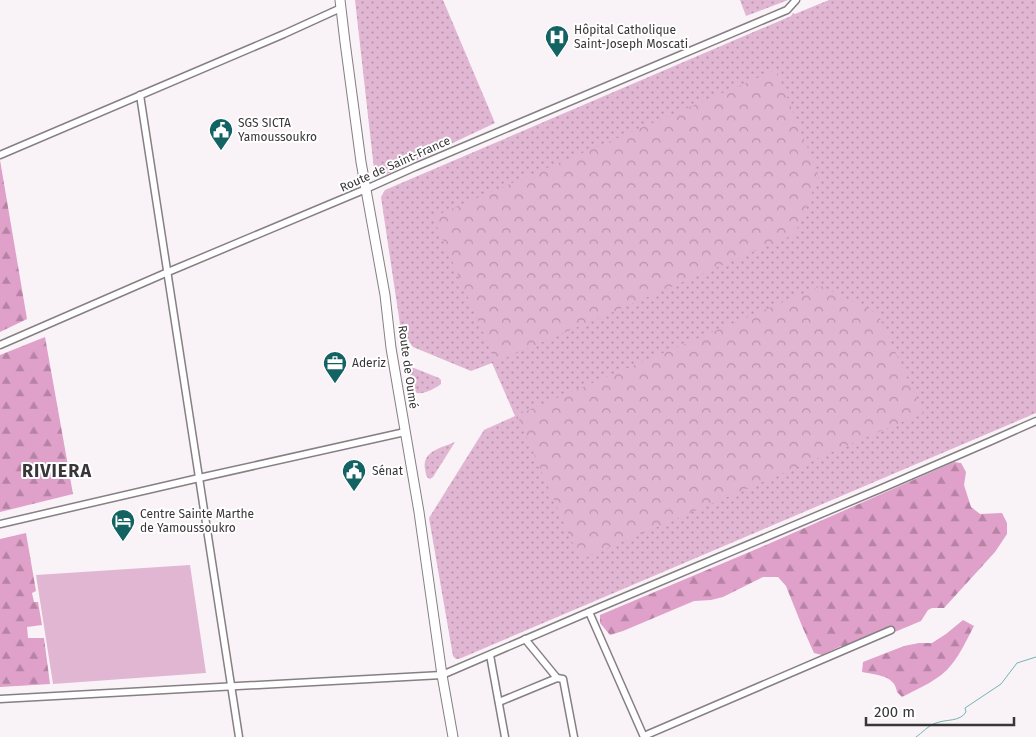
<svg xmlns="http://www.w3.org/2000/svg" width="1036" height="737" font-family="'Fira Sans',sans-serif">
<style>
.grass{fill:url(#grass-dots)}
.forest{fill:url(#forest-firs)}
.park{fill:url(#park-crowns)}
.garden{fill:#e1b6d2}
.lines{fill:none;stroke-linecap:round;stroke-linejoin:round}
.stream{stroke:#73b5b6;stroke-width:1}
.minor-casing{stroke:#867f83;stroke-width:9}
.secondary-casing{stroke:#867f83;stroke-width:11}
.minor{stroke:#fff;stroke-width:6}
.secondary{stroke:#fff;stroke-width:9}
.labels{text-anchor:middle;dominant-baseline:central;stroke-width:4;stroke-linejoin:round;paint-order:stroke}
.poi-label{font-size:12px;fill:#393638;stroke:#fff;text-anchor:start}
.street-label{font-size:12px;fill:#393638;stroke:#fff}
.district-label{font-size:18px;font-weight:bold;letter-spacing:1px;fill:#393638;stroke:#fff}
</style>
<defs>
<pattern id="grass-dots" width="8" height="8" patternUnits="userSpaceOnUse" patternTransform="scale(1.25)"><rect width="8" height="8" fill="#e1b6d2"/><path d="M2 2h.1M6 6h.1" fill="none" stroke="#b795ab" stroke-width="1.8" stroke-linecap="round"/></pattern>
<pattern id="forest-firs" width="22" height="20" patternUnits="userSpaceOnUse" patternTransform="scale(1.25)"><rect width="22" height="20" fill="#dfa0ca"/><path d="M5 1l3.5 6h-7zM16 11l3.5 6h-7z" fill="#b683a5"/></pattern>
<pattern id="park-crowns" width="20" height="18" patternUnits="userSpaceOnUse" patternTransform="scale(1.25)"><rect width="20" height="18" fill="#e1b6d2"/><path d="M2 6a3 3 0 1 1 6 0M12 15a3 3 0 1 1 6 0" fill="none" stroke="#b795ab"/></pattern>
</defs>
<rect width="100%" height="100%" fill="#f9f2f6"/>
<!-- grass -->
<g class="grass">
<polygon points="355,0 443,0 495,123 385,175 379,175 374,169"/>
<polygon points="740,0 788,0 746,16"/>
<polygon points="829,0 1036,0 1036,413 459,659 456,659 453,656 429,518 484,430 515,416 492,363 471,371 413,347 401,331 381,197 385,190 791,16 793,13 795,14"/>
<path d="M411 368H414L439 378 441 380V384C434 389 417 399 412 389 409 384 409 377 409 372Z"/>
<path d="M455 442 433 477 430 479C426 477 426 475 425 469 422 451 441 448 455 442Z"/>
</g>
<!-- forest -->
<g class="forest">
<polygon points="0,160 27,319 0,332"/>
<polygon points="45,337 73,494 0,512 0,355"/>
<polygon points="954,462 961,463 966,472 964,485 971,507 980,514 1002,513 1007,523 1007,534 995,552 944,608 932,608 928,610 921,621 866,644 841,646 822,655 814,653 802,626 786,586 778,577 763,577 723,597 711,600 694,601 623,631 610,635 600,623 600,615 759,548"/>
<polygon points="26,533 36,591 32,593 34,602 38,602 42,625 27,627 28,638 44,638 50,684 0,687 0,539"/>
<path d="M963 620 974 626C967 639 961 653 952 664 940 680 919 688 902 697L897 692C895 675 876 675 862 672L863 662 904 646 919 643H932L946 634Z"/>
</g>
<!-- park -->
<g class="park">
<polygon points="776,70 819,176 795,234 496,362 433,217"/>
<polygon points="821,286 878,314 923,413 580,560 517,415"/>
</g>
<!-- garden -->
<polygon class="garden" points="190,565 206,673 53,684 36,575"/>
<g class="lines">
<!-- stream -->
<path class="stream" d="M916 737C922 733 929 725 936 723 946 719 960 722 966 712L965 708 1001 684 1017 663 1036 657"/>
<!-- minor casing -->
<g class="minor-casing">
<g id="minor">
<polyline points="140,95 239,737"/>
<polyline points="0,155 284,34 341,8"/>
<polyline points="0,345 168,272 366,189 415,167 787,10 796,0"/>
<polyline points="0,524 199,478 405,432"/>
<polyline points="589,612 644,737"/>
<polyline points="525,639 557,678"/>
<polyline points="490,655 505,737"/>
<polyline points="0,699 442,675 598,608 880,489 991,441 1036,421"/>
<polyline points="499,702 557,678 563,679 574,737"/>
<polyline points="644,736 891,630"/>
</g>
</g>
<!-- secondary casing -->
<g class="secondary-casing">
<polyline id="secondary" points="340,0 345,42 361,162 385,295 391,348 419,512 442,675 453,737"/>
</g>
<!-- minor -->
<use href="#minor" class="minor"/>
<!-- secondary -->
<use href="#secondary" class="secondary"/>
</g>
<!-- icons -->
<defs>
<g id="hospital-pin" transform="scale(1.25)"><path d="M0 17L-7.5 6A9.5 9.5 0 1 1 7.5 6Z" fill="#136363" stroke="#fff"/><path d="M-5-5h3v3.5h4V-5h3V5h-3V1.5h-4V5h-3Z" fill="#fff"/></g>
<g id="civic-pin" transform="scale(1.25)"><path d="M0 17L-7.5 6A9.5 9.5 0 1 1 7.5 6Z" fill="#136363" stroke="#fff"/><path d="M-.6-6.5H3V-4.5H.6V-3L4-1V1h2V6H-6V1h2V-1L-.6-3ZM-1.2 2.5V6h2.4V2.5Z" fill="#fff"/></g>
<g id="office-pin" transform="scale(1.25)"><path d="M0 17L-7.5 6A9.5 9.5 0 1 1 7.5 6Z" fill="#136363" stroke="#fff"/><path d="M-6-3h4V-5.5h4V-3h4V5H-6ZM-1-4.5V-3h2v-1.5ZM-6 0V1H6V0Z" fill="#fff"/></g>
<g id="hotel-pin" transform="scale(1.25)"><path d="M0 17L-7.5 6A9.5 9.5 0 1 1 7.5 6Z" fill="#136363" stroke="#fff"/><path d="M-6-4.5h1.5V1H6V5H4.5V3h-9V5H-6ZM-4 0a1.8 1.8 0 1 1 3.6 0ZM.5 0V-2.5h3Q6-2.5 6 0Z" fill="#fff"/></g>
</defs>
<g fill-rule="evenodd">
<use href="#hospital-pin" x="557" y="37"/>
<use href="#civic-pin" x="221" y="130"/>
<use href="#office-pin" x="335" y="363"/>
<use href="#civic-pin" x="354" y="471"/>
<use href="#hotel-pin" x="123" y="521"/>
</g>
<g class="labels">
<!-- poi labels -->
<g class="poi-label">
<text x="574" y="30">Hôpital Catholique<tspan x="574" dy="14">Saint-Joseph Moscati</tspan></text>
<text x="238" y="123">SGS SICTA<tspan x="238" dy="14">Yamoussoukro</tspan></text>
<text x="352" y="363">Aderiz</text>
<text x="372" y="471">Sénat</text>
<text x="140" y="514">Centre Sainte Marthe<tspan x="140" dy="14">de Yamoussoukro</tspan></text>
</g>
<!-- street labels -->
<g class="street-label">
<text transform="translate(395 164) rotate(-24)">Route de Saint-France</text>
<text transform="translate(408 367) rotate(82)">Route de Oumé</text>
</g>
<!-- district labels -->
<g class="district-label">
<text x="57" y="471">RIVIERA</text>
</g>
</g>
<!-- scale -->
<path d="M866 717v8h148v-8" fill="none" stroke="#393638" stroke-width="2.5"/>
<text x="874" y="717" font-size="15" fill="#393638" stroke="#ffffff" stroke-width="4" paint-order="stroke">200 m</text>
</svg>
